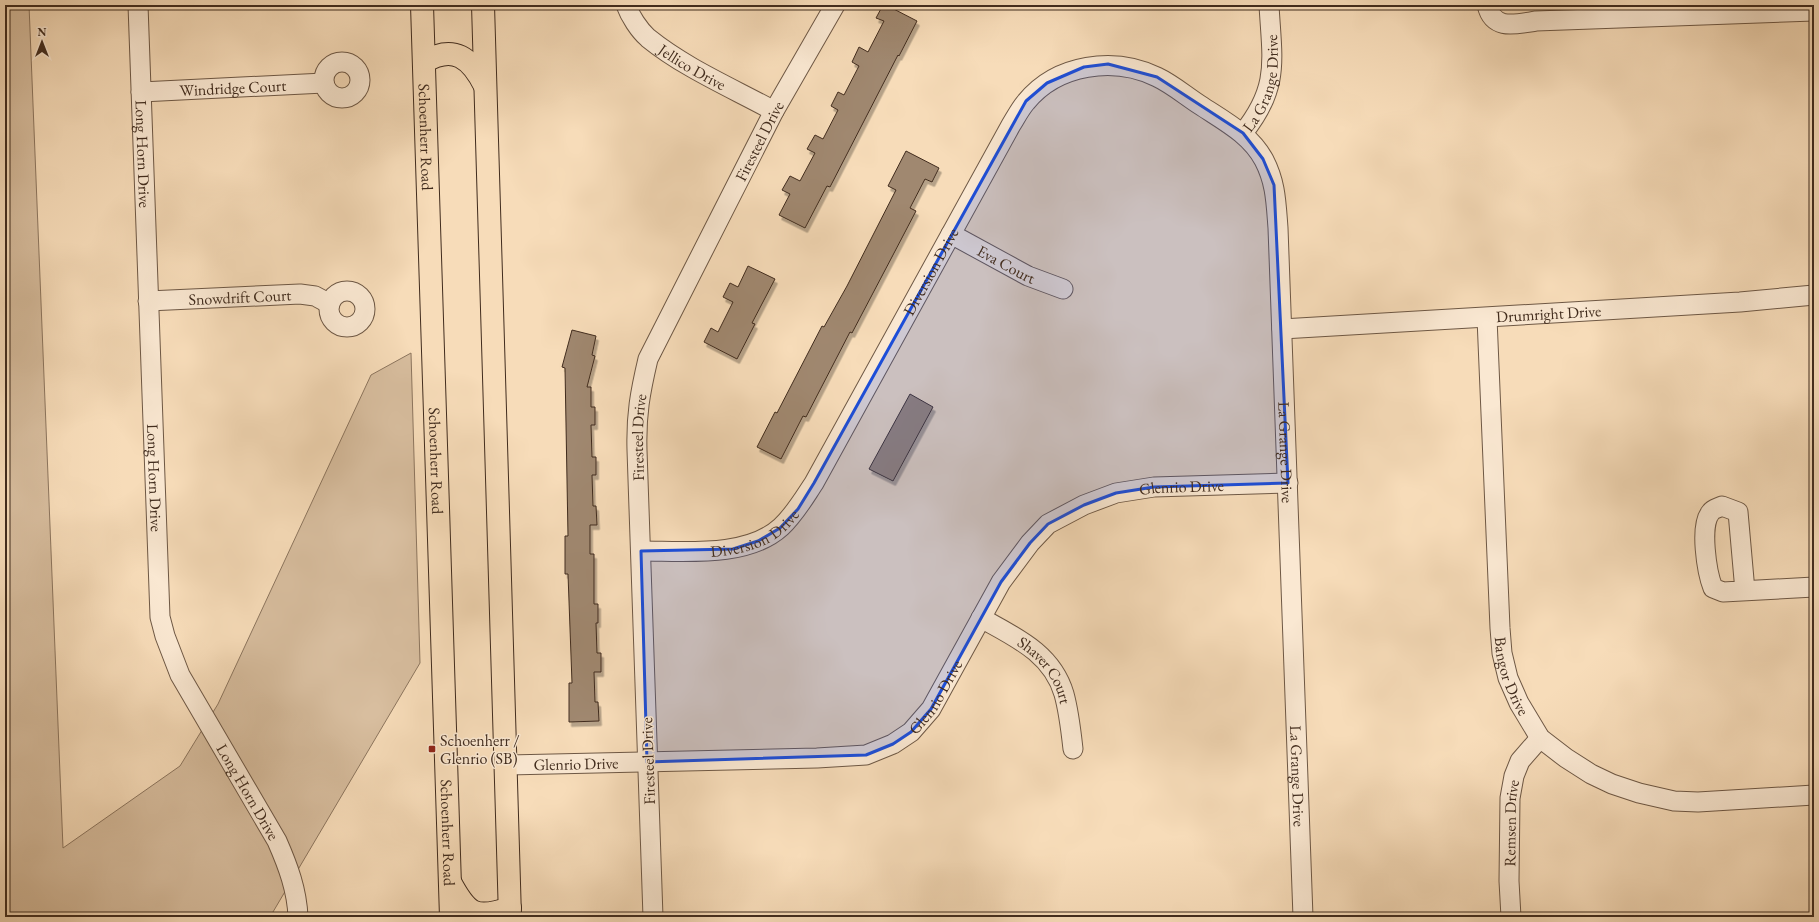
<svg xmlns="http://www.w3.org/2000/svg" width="1819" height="922" font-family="'EB Garamond',serif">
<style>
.green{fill:#d8be9f;stroke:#8c755e}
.building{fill:#a0886f;stroke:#412c1e;filter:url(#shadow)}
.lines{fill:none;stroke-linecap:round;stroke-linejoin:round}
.minor-casing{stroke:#6e5845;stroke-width:21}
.major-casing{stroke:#412c1e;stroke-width:24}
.minor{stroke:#fae8d2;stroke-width:19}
.major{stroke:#f7dcb9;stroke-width:22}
.marked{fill:#1d4ed8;fill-opacity:0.2;stroke:#1d4ed8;stroke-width:3;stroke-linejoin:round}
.poi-dot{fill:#8f2418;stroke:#fae8d2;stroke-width:1.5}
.labels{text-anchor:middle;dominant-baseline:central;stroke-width:3;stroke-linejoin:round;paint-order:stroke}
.street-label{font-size:16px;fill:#412c1e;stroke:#fae8d2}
.poi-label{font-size:16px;fill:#412c1e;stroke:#fae8d2;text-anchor:start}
</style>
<defs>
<filter id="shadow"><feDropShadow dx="2.5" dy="4.5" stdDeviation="0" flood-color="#0004"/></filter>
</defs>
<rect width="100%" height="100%" fill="#f7dcb9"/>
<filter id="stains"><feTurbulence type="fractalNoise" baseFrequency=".005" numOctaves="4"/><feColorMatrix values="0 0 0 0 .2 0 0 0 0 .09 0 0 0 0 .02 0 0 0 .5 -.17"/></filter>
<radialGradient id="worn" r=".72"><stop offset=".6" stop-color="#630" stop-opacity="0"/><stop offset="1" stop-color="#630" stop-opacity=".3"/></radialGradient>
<!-- green -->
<polygon class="green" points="5,5 29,5 63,848 180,766 218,704 371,375 411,353 420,663 270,917 5,917"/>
<!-- building -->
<g class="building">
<polygon points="883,5 886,5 917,21 899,56 898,55 830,187 827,186 805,228 779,215 790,194 782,190 790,176 800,181 815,153 807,149 815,135 823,139 838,110 831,106 838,92 844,95 859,66 852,62 859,47 868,52 884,21 876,18"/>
<polygon points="906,151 939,168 932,182 925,179 910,208 916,211 893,255 852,333 850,332 806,417 803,416 781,459 757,447 775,412 777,413 822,326 824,327 847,286 896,190 888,186"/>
<polygon points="748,266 775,279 752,323 755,324 737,359 704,342 711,328 718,332 733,302 723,297 730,283 738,287"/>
<polygon points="572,330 596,336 592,355 595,356 587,387 591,387 591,407 595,407 595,425 591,425 592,457 596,457 596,475 592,475 593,506 596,506 597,525 590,525 590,554 594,554 594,604 598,604 598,623 596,623 597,653 601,653 601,672 594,672 595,702 598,702 599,721 569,722 569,683 572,683 568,574 565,574 565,536 568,536 565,368 562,367"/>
<polygon points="910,394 933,407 893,481 869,469"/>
</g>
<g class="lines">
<!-- minor casing -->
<g class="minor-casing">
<g id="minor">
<path id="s1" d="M138 5 160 617 165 636 180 675 277 841C288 866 297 890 298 917"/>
<path id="s2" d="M626 5C630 16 639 30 648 38 685 68 732 88 774 111"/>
<path d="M1487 5C1493 31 1516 24 1536 21L1814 11"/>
<circle cx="342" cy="80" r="18"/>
<path id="s3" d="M141 92 324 83"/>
<path id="s4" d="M1243 133C1280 87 1272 60 1269 5"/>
<path id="s5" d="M951 234 1028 276 1063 289"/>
<circle cx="347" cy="309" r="18"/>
<path id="s6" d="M148 301 300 294 315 296 330 304"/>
<path id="s7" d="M1487 318 1500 628 1502 653 1508 678 1519 703 1540 738 1566 758 1591 774 1612 784 1639 793 1674 801 1698 802 1814 795"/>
<path id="s8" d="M1282 329 1740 302 1814 295"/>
<path id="s9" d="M641 551C685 551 747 558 781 527 795 514 804 498 814 483L1011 125C1016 117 1020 109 1026 102 1057 64 1114 56 1157 77 1172 84 1186 96 1200 105 1224 121 1250 134 1264 160 1276 183 1276 203 1278 228L1303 917"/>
<path d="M1745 591 1738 512 1722 506C1718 508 1713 509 1711 512 1699 525 1707 573 1713 588L1723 592 1814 587"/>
<path id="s10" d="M981 618C1015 637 1052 653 1064 694 1069 712 1071 731 1073 749"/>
<path id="s11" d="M505 765 817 758 866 755 893 744 911 732 931 709 1001 582 1030 543 1048 524 1084 505 1116 493 1154 487 1288 483"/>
<path id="s12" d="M653 917 637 450C636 415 640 393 648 359L774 111 835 5"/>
<path id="s13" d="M1511 917 1509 881 1510 798 1514 776 1520 761 1540 738"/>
</g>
</g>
<!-- major casing -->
<g class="major-casing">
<g id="major">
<path id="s14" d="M422 5 451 917"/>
<polyline points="483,5 510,917"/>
<path d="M424 62C454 44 471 58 485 86"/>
<path d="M450 882C467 914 475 920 510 908"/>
</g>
</g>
<!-- minor -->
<use href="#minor" class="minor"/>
<!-- major -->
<use href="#major" class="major"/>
</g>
<!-- marked area -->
<path class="marked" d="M1108 64 1157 77 1243 133 1263 159 1274 185 1288 483 1154 487 1116 493 1084 505 1048 524 1030 543 1001 582 931 709 911 732 893 744 866 755 647 762 641 551 733 549 758 541 780 528 798 509 814 483 1026 101 1047 83 1084 67Z"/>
<!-- markers -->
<rect class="poi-dot" x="428" y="745" width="8" height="8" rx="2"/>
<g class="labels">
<!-- street labels -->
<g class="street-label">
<text stroke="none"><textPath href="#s2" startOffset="93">Jellico Drive</textPath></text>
<text stroke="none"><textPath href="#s4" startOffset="55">La Grange Drive</textPath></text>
<text stroke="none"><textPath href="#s3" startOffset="92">Windridge Court</textPath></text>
<text stroke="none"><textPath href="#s14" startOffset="132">Schoenherr Road</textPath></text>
<text stroke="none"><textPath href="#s12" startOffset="804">Firesteel Drive</textPath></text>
<text stroke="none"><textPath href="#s1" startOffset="149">Long Horn Drive</textPath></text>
<text stroke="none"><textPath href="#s5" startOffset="63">Eva Court</textPath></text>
<text stroke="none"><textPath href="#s9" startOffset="442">Diversion Drive</textPath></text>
<text stroke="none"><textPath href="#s6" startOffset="92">Snowdrift Court</textPath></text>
<text stroke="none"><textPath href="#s8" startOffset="267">Drumright Drive</textPath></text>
<text stroke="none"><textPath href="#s12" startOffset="480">Firesteel Drive</textPath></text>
<text stroke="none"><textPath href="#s9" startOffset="1211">La Grange Drive</textPath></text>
<text stroke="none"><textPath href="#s14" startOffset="456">Schoenherr Road</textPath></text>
<text stroke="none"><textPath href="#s1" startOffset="473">Long Horn Drive</textPath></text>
<text stroke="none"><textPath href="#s11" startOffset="803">Glenrio Drive</textPath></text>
<text stroke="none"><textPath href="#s9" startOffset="118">Diversion Drive</textPath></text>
<text stroke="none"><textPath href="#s10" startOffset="85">Shaver Court</textPath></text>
<text stroke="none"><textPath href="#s7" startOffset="360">Bangor Drive</textPath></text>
<text stroke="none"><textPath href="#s11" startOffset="455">Glenrio Drive</textPath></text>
<text transform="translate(648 761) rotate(-92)">Firesteel Drive</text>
<text stroke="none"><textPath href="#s11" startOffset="71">Glenrio Drive</textPath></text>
<text stroke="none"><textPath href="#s9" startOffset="1535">La Grange Drive</textPath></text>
<text stroke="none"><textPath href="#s1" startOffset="809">Long Horn Drive</textPath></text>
<text stroke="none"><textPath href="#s13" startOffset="94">Remsen Drive</textPath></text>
<text stroke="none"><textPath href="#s14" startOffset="828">Schoenherr Road</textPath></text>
</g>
<!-- poi labels -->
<g class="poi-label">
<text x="440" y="740">Schoenherr /<tspan x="440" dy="18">Glenrio (SB)</tspan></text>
</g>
</g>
<!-- margin -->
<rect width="1819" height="922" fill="none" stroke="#f7dcb9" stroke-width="20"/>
<rect x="6" y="6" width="1807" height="910" fill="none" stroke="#412c1e" stroke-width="2"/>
<rect x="10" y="10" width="1799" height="902" fill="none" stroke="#412c1e"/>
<!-- north arrow -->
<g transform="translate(42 42)" stroke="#fae8d2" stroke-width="3" paint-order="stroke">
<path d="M0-3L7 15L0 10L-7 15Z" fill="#412c1e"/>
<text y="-6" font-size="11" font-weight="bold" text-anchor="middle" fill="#412c1e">N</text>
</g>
<rect width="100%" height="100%" filter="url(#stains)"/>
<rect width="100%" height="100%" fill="url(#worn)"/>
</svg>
